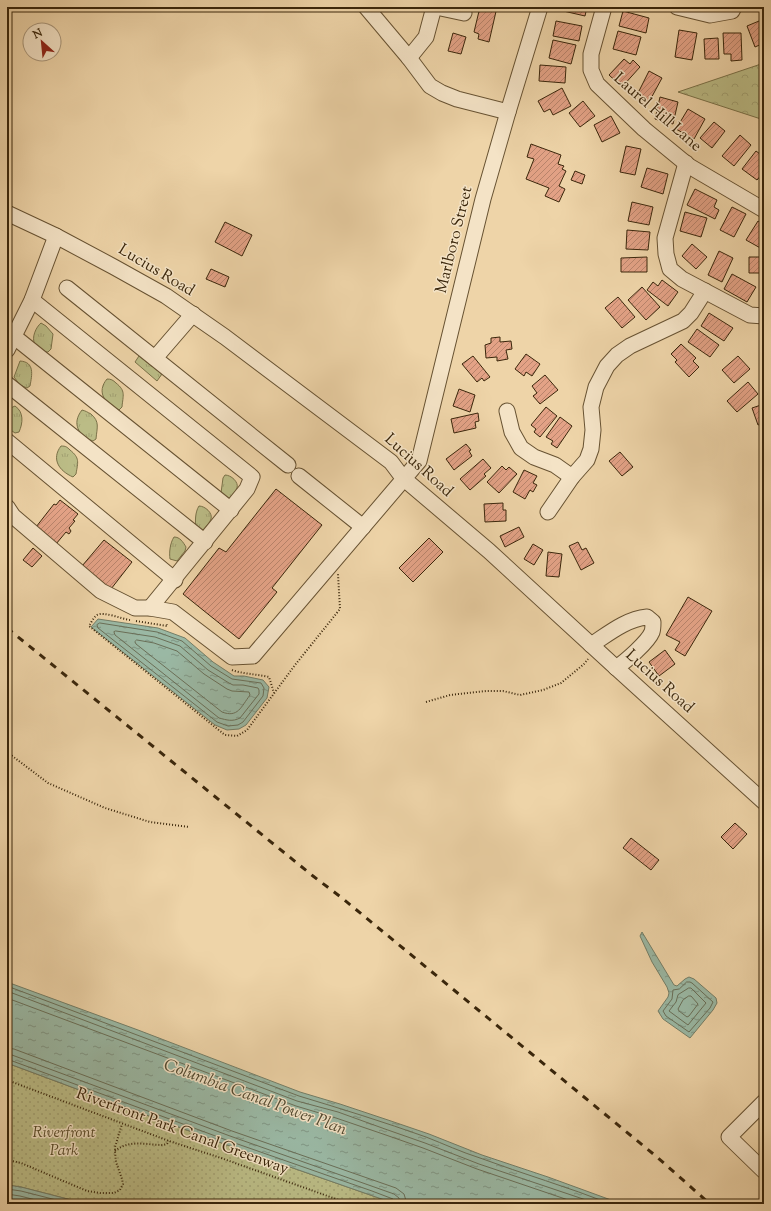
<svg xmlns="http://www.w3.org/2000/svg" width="771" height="1211" font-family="'Sorts Mill Goudy',serif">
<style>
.grass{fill:url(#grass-tufts);stroke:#7a7148}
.forest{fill:url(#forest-crowns);stroke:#7a7148}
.park{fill:url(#park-dots);stroke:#7a7148}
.water{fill:url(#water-ripples);stroke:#747e67}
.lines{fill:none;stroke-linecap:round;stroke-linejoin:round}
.shore{stroke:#6a6f58;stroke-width:1}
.building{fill:url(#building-hatch);stroke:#3a260b}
.minor-casing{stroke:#675232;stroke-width:17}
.path{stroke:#3a260b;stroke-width:2;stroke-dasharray:1 2;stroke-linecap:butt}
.minor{stroke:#f4e3c6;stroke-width:15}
.rail{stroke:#3a260b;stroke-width:3;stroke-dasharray:7 7;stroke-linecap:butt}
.labels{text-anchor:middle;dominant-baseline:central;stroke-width:3;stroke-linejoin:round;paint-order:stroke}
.street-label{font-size:16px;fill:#3a260b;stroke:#f4e3c6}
.park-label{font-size:16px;font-style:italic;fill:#5a4c2a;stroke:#f4e3c6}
.water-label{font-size:17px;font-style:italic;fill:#524a31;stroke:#f4e3c6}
</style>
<defs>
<pattern id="grass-tufts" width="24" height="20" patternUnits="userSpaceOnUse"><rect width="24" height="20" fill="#bbbc86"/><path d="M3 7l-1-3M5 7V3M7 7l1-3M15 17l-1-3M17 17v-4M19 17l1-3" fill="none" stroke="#a2a172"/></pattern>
<pattern id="forest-crowns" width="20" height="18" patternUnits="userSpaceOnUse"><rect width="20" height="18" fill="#bbbc86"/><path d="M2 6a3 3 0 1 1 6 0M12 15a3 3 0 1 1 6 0" fill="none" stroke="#a2a172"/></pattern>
<pattern id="park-dots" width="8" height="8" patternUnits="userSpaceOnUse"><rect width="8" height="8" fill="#bbbc86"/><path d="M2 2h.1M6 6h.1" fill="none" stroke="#a2a172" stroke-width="1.8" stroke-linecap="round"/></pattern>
<pattern id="water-ripples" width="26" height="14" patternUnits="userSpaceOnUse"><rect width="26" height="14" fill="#9ab8a4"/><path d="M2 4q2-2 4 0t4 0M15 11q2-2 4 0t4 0" fill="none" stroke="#7f9584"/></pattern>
<pattern id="building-hatch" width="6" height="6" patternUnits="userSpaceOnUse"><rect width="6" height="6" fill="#e3a286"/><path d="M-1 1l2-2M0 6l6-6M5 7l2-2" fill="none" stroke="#b9846c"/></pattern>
</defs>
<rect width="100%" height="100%" fill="#eed4a8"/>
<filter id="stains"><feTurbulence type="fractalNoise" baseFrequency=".005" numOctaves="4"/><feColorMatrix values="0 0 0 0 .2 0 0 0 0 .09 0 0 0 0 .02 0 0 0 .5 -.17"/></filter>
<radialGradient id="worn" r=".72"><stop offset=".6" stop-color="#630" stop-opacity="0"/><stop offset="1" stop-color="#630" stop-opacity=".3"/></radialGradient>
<!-- grass -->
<g class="grass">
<path d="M41 323 46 326 53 334 51 349 48 352H46C43 350 37 347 35 344 31 338 36 327 41 323Z"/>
<polygon points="139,356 162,374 157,381 135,362"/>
<path d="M20 361C35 362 32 375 30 386L27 388 20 385 14 377Z"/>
<path d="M107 379C111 379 113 380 116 383 126 391 123 395 122 407L119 410C105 404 96 392 107 379Z"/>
<path d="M15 406C24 412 23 423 19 432L15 433C12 431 9 429 8 426 5 419 8 408 15 406Z"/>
<path d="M82 410C86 411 87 412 91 414 100 422 97 427 96 439L93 441C79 436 71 424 82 410Z"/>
<path d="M61 446C66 446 67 447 70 450 80 458 78 462 76 474L73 477C59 471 51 459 61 446Z"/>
<path d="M225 475C231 475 239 482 237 488 236 492 231 496 229 499H226L221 493 223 478Z"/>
<path d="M199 506C205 506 213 513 211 519 210 523 205 527 203 530L196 528C195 522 195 512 199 506Z"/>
<path d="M174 537C180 537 183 542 186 547L185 551 177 561 170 559C169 553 170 543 174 537Z"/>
</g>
<!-- forest -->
<polygon class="forest" points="764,63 764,120 678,92"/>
<!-- park -->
<polygon class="park" points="7,1063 227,1145 396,1204 87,1204 21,1187 7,1185"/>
<!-- water -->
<g class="water">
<polygon points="98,619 158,628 185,638 213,662 234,676 244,676 263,680 269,687 267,698 246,725 239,729 227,730 215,725 91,627"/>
<polygon points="642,932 674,985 677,986 685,979 689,977 694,979 716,998 717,1003 713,1010 690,1038 663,1019 658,1011 668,997 669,993 667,987 652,962 640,936"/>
<polygon points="7,982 138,1030 300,1092 340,1104 388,1120 429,1134 482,1155 548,1177 622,1204 396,1204 227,1145 7,1063"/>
<polygon points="7,1185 21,1187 87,1204 7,1204"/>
</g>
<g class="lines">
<!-- shore -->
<g class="shore">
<polygon points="100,623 157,632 182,641 211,666 232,679 261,683 264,688 263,696 243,722 238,725 228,726 217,722 98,628 97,625"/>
<path d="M116 631 155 637 180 646 208 670 229 683 233 685H243L258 688 259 690V694L240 718C232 722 227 720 219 718L115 635 114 632Z"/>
<path d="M137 640 154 643 177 651 204 674 227 689 232 691 249 692 250 695C241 707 238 718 222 712L136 644 135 642Z"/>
<polygon points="687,982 690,982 692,983 713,1002 710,1008 689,1032 666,1016 663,1011 672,999 673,990 679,989"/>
<path d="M7 986 299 1096C342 1109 384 1122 426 1137 444 1144 461 1152 480 1158 523 1174 568 1187 611 1204"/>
<polygon points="689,988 691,988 706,1003 688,1025 669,1011 676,1002 678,995"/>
<polyline points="7,991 297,1101 338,1112 385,1129 425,1143 479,1164 598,1204"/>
<polygon points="689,996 691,996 698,1004 689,1016 687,1017 679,1011 678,1009 683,1000"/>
<polyline points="7,998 296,1106 336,1118 383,1134 423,1148 477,1169 580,1204"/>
<polyline points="7,1048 14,1049 232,1131 396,1188 404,1194 407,1204"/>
<polyline points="7,1054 12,1055 230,1136 394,1194 399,1198 400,1204"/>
<polyline points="7,1059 229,1141 372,1191 393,1199 395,1201 395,1204"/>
<polyline points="7,1189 21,1191 72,1204"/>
<polyline points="7,1194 20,1196 52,1204"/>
</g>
</g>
<!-- building -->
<g class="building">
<polygon points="480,7 497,7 489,42 478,39 479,34 474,32"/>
<polygon points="559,7 587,7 585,16 559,10"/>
<polygon points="623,11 649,18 646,33 619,26"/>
<polygon points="556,21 582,26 579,41 553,36"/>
<polygon points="759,21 764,33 764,43 755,47 747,26"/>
<polygon points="679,30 697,33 692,60 675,57"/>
<polygon points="618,31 641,37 636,55 613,49"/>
<polygon points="453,33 466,37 461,54 448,51"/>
<polygon points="723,33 741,33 742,60 731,61 731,54 724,54"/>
<polygon points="718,38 719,59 705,59 704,39"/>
<polygon points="553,40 576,45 571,64 549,58"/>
<polygon points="624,59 630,64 633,60 640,67 622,87 609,75"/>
<polygon points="540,65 566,67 565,83 539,81"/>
<polygon points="649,71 662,78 649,102 637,95"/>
<polygon points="562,88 571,106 553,115 550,109 544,112 538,101"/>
<polygon points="660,97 678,102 673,124 655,119"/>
<polygon points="583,101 595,116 580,127 569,113"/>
<polygon points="688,109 705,119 694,139 676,129"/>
<polygon points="611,116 620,133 602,142 594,125"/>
<polygon points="714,122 725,131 712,148 700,138"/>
<polygon points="740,135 751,145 734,166 722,156"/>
<polygon points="531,144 561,155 558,164 564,166 562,169 566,171 559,186 565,189 559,202 545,196 549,188 526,179 534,159 527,157"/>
<polygon points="626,146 641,149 635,175 620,172"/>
<polygon points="756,151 764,157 764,172 757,180 742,169"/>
<polygon points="647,168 668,174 663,194 641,187"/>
<polygon points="575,171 585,175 582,184 571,180"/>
<polygon points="695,189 717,200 714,207 719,210 715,219 687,205"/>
<polygon points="632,202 653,207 649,225 628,221"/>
<polygon points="732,207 746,214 734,237 720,230"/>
<polygon points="685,212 707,218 701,237 680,231"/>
<polygon points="758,221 764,225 764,250 746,240"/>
<polygon points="225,222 252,235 242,256 215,242"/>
<polygon points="627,230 650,232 648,250 626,249"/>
<polygon points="692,244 707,257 696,269 682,256"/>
<polygon points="719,251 733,258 722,282 708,275"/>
<polygon points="647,257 647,272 621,272 621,258"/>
<polygon points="749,257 760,257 760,262 764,262 764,273 749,273"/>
<polygon points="211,269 229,277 225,287 206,279"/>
<polygon points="732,274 756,287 747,302 724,289"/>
<polygon points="662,280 678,292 668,306 647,290 653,282 658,286"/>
<polygon points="642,287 660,307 646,320 628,300"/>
<polygon points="618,297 635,317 622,328 605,308"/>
<polygon points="709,313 733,328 724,341 701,326"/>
<polygon points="697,329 719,345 710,357 688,342"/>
<polygon points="500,337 500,342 511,341 512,349 506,350 508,359 497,361 497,357 486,358 485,345 491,343 491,338"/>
<polygon points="681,344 696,358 693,361 699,367 689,377 675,362 677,360 671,354"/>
<polygon points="526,354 540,364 532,376 526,372 524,376 515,369"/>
<polygon points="473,356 490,377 484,381 482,378 477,382 462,364"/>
<polygon points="738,356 750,369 734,383 722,370"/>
<polygon points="545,375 558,390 540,404 533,396 537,393 532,386"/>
<polygon points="748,382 758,394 737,412 727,401"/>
<polygon points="459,389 475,395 470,412 453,406"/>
<polygon points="764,404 764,423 758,425 752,408"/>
<polygon points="546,407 557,416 540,437 534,432 536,429 531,425"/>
<polygon points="478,413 479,421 475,422 476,428 454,433 451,419"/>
<polygon points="560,417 572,426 557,448 551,444 553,441 546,437"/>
<polygon points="466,444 471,450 469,451 472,456 454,470 446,459"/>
<polygon points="620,452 633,467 622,476 609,461"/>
<polygon points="483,459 491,468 484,474 486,476 470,490 460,479"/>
<polygon points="502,466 506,470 509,467 517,474 499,493 487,482"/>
<polygon points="524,470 537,476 533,483 537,485 533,492 530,490 525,499 513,492"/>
<polygon points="276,489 322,525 272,588 277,592 239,639 183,594 219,548 226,552"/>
<polygon points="60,500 78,514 73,520 75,521 69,528 71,531 69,534 66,532 56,544 36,527 54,504 56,505"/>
<polygon points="503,503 503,510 506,510 506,521 485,522 484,504"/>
<polygon points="519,527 524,537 505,547 500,536"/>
<polygon points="429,538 443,552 413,582 399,568"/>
<polygon points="104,540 132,562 111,589 82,566"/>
<polygon points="578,542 582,550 586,548 594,563 581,570 569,546"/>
<polygon points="533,544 543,550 534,565 524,559"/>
<polygon points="33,548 42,556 32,567 23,560"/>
<polygon points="548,552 562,554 559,577 546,576"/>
<polygon points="688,597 712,611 685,656 675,650 680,642 666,635"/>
<polygon points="665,650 675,664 659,676 649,662"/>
<polygon points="735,823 747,834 733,849 721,837"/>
<polygon points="631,838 659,860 651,870 623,848"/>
</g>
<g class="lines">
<!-- minor casing -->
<g class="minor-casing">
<g id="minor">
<polyline points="366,7 409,58 430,86 442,93 457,99 508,112"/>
<polyline points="436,7 464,13"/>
<polyline points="604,7 591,54 591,70 597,84 644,129 689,166 764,210"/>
<polyline points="677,7 710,15 732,11 734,7"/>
<polyline points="409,58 426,37 434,7"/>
<polyline points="686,163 665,238 666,254 670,269 682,279 750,315 764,316"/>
<polyline points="7,213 56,236 114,267 166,296 225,337 391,462 403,478 489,551 612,664 764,802"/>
<polyline points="67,288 288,465"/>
<polyline points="32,300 252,477 247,489 150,608"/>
<polyline points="7,331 231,510"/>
<polyline points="7,350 32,300 56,236"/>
<polyline points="155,358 193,314"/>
<polyline points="7,384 205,542"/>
<polyline points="507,411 512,432 521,448 534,457 555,465 572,477"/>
<polyline points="7,441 175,580"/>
<polyline points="299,476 363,527"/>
<polyline points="7,507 13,516 101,591 135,608 150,608 173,612 232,657 253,656 419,461 483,199 508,112 540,7"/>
<polyline points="548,512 572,477 587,460 591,449 593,430 591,407 596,387 607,366 617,355 630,346 683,321 691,313 705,291"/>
<path d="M591 645C608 634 626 619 647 617L653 622C653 625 653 629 652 632 648 642 626 661 616 668"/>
<polyline points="764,1102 729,1137 764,1171"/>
</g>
</g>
<!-- path -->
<g class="path">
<path d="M130 620C122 619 103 611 97 615 93 618 91 623 89 626L225 735 237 736 247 730 295 665 340 609 338 574"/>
<polyline points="136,621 167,626 167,624"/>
<path d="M232 670C243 674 256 674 269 677L274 693"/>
<polyline points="426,702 450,695 486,691 503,691 520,695 543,690 561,683 584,664 588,659"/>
<polyline points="7,752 48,783 105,808 150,822 189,827"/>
<polyline points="7,1080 169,1141 221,1158 350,1204"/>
<path d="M115 1151C129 1139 147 1145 163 1145L167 1144 169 1141"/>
<polyline points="7,1160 21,1163 87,1191 100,1193 114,1193 120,1190 123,1184 122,1179 116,1162 115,1152 115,1147 122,1124"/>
</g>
<!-- minor -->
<use href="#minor" class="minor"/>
<!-- rail -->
<polyline class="rail" points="7,628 313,876 342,898 657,1157 710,1204"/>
</g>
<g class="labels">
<!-- street labels -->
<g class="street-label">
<text transform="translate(657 113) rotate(41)">Laurel Hill Lane</text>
<text transform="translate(455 240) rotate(-76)">Marlboro Street</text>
<text transform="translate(156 271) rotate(31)">Lucius Road</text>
<text transform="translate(418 466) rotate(42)">Lucius Road</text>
<text transform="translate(659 682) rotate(42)">Lucius Road</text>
<text transform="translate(182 1132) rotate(20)">Riverfront Park Canal Greenway</text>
</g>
<!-- park labels -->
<g class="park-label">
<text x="64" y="1133">Riverfront<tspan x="64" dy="18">Park</tspan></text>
</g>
<!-- water labels -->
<g class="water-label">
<text transform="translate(255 1098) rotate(20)">Columbia Canal Power Plan</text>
</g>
</g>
<!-- margin -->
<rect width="771" height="1211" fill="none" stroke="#eed4a8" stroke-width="24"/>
<rect x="8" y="8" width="755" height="1195" fill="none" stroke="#3a260b" stroke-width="2"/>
<rect x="12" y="12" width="747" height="1187" fill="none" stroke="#3a260b"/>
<!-- north arrow -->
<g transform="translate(42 42) rotate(333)"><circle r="19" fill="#f4e3c6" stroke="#aa977b"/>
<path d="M0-3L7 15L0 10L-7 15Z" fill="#8f2418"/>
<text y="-6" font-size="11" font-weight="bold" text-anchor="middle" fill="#3a260b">N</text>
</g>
<rect width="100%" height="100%" filter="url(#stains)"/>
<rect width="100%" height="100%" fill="url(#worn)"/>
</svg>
